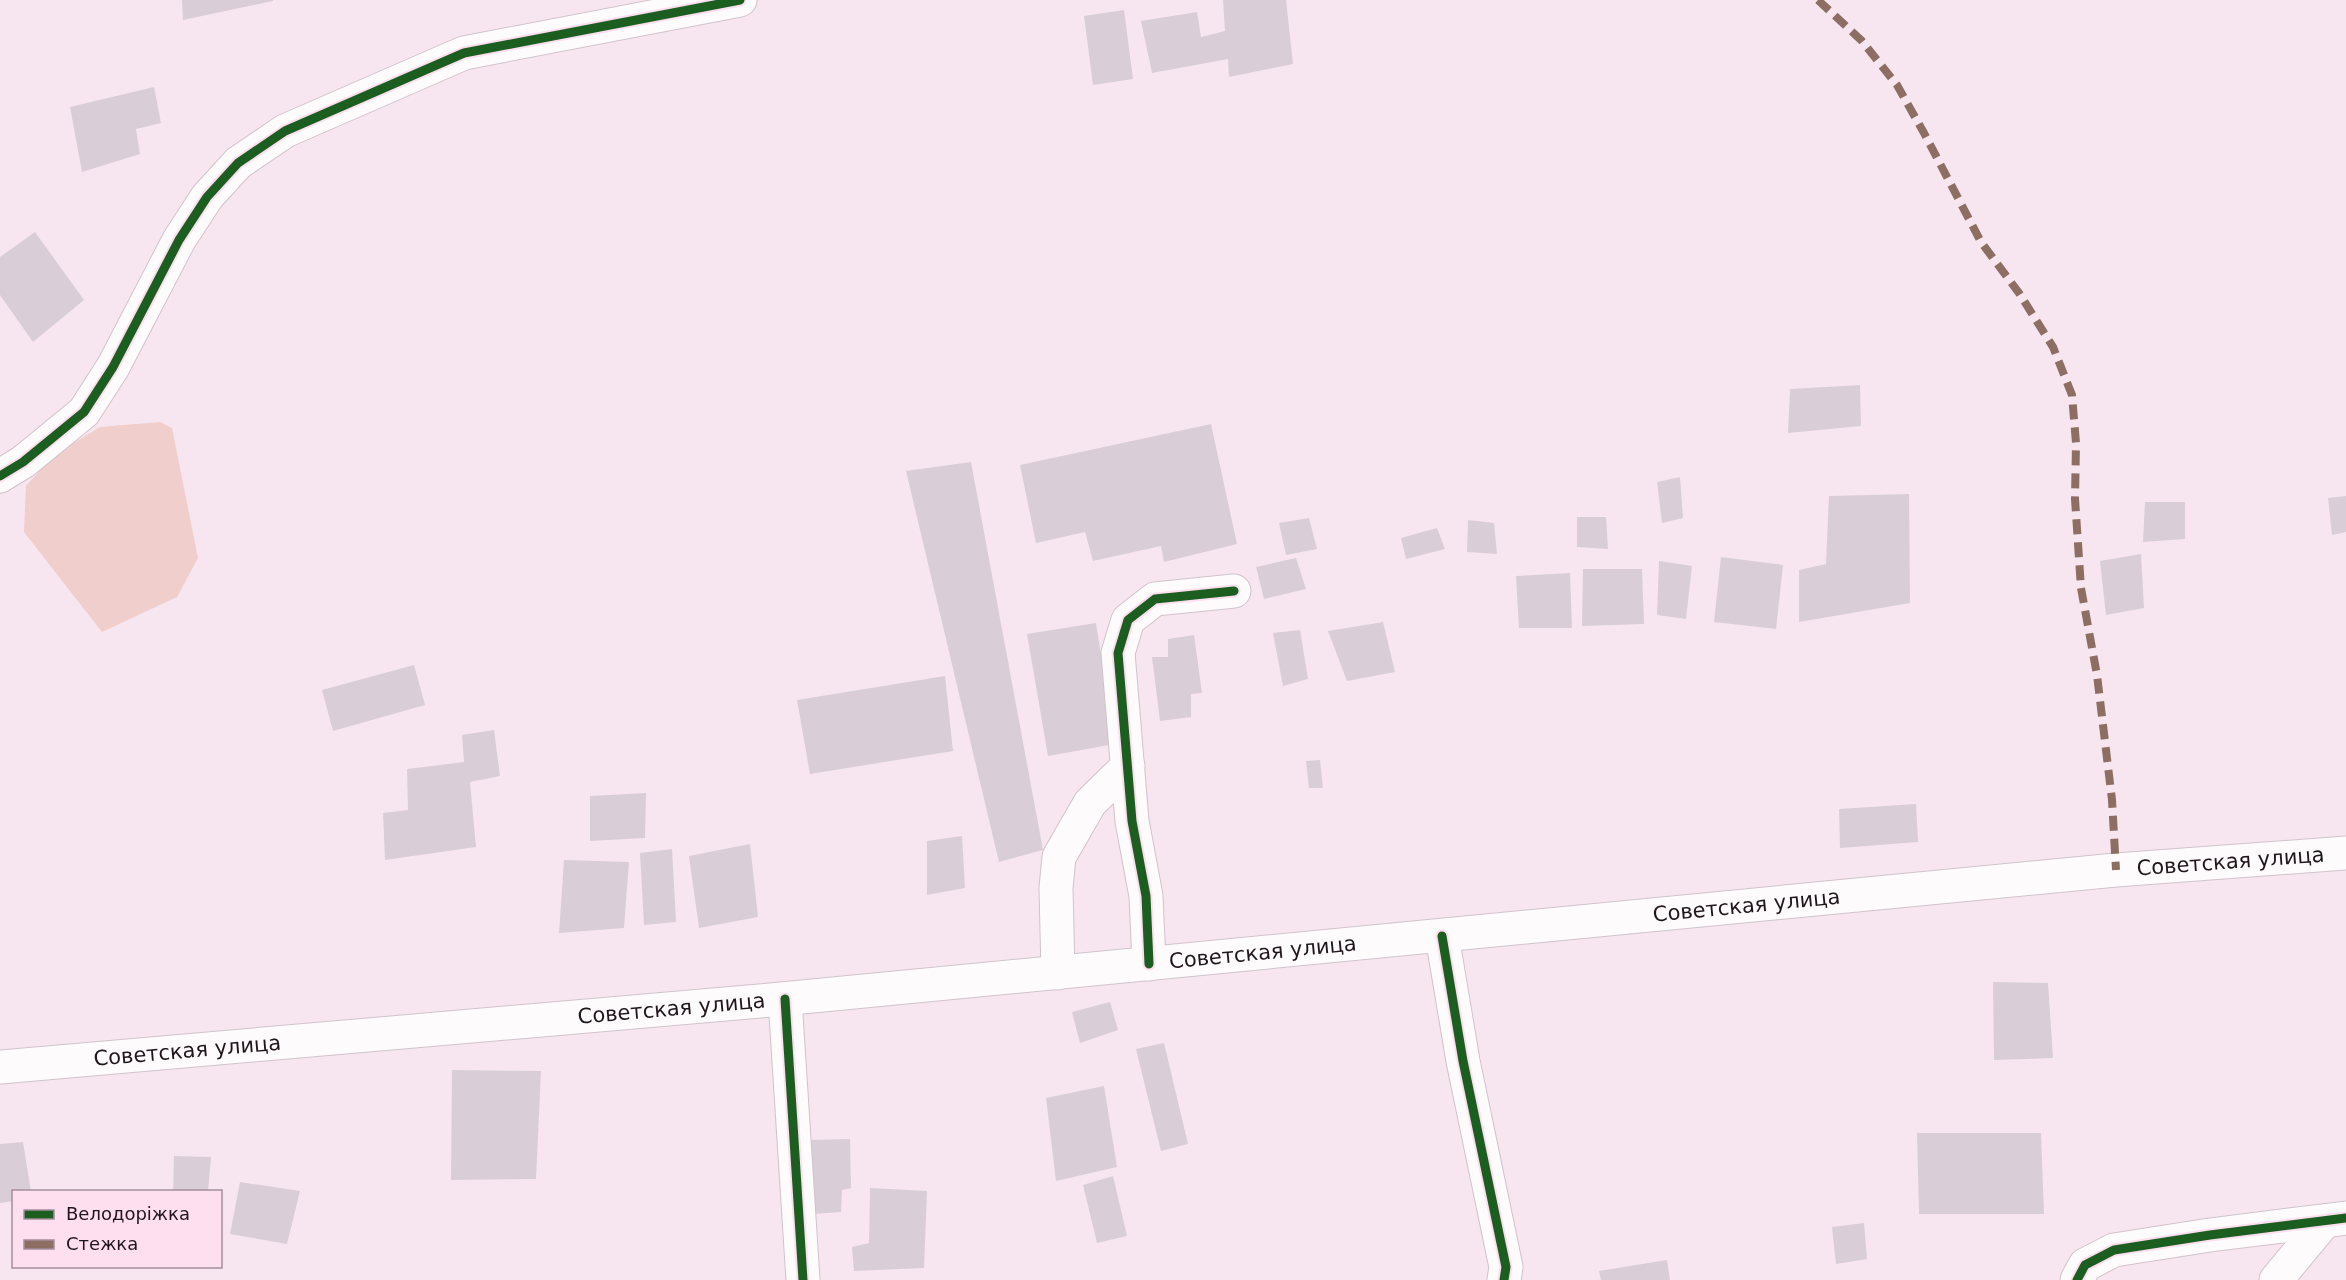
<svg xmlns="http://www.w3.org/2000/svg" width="2346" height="1280" font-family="'DejaVu Sans',sans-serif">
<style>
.green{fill:#f0cecb}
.building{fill:#d9ced7}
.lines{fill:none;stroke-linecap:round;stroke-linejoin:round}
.street-casing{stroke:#d1c3cb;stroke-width:35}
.secondary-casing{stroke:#d1c3cb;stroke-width:35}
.street{stroke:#fefbfd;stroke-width:33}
.secondary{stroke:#fefbfd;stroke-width:33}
.quiet{stroke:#8d6e63;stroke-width:8;stroke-dasharray:15 8;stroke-linecap:butt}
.cycleway-casing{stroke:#fedff0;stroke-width:13}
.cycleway{stroke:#1b5e20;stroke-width:9}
.labels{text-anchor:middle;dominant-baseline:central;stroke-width:5;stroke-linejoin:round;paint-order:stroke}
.street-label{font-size:21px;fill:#20151b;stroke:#fedff0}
</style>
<rect width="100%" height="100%" fill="#f7e6ef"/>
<!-- green -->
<polygon class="green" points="160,422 172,428 198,558 177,597 102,632 24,532 26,486 54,455 100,427"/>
<!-- building -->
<g class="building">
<polygon points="182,0 273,0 273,1 183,20"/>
<polygon points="1223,0 1286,0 1293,64 1229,77 1228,59 1152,73 1141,21 1197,12 1201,37 1225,31"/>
<polygon points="1124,10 1133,79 1093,85 1084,16"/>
<polygon points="154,87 161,123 136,129 140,154 82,172 70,107"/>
<polygon points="35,232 84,300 33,342 0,295 0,257"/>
<polygon points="1860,385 1861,426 1788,433 1790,389"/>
<polygon points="1211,424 1237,544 1164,562 1161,546 1093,561 1085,532 1036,543 1020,465"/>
<polygon points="971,462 1043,850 999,862 906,471"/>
<polygon points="1680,477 1683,518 1662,523 1657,482"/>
<polygon points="1909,494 1910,603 1799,622 1799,570 1826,564 1829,496"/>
<polygon points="2346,496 2346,532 2332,535 2328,498"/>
<polygon points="2145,502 2185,502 2185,539 2143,542"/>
<polygon points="1577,517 1606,517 1608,549 1577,547"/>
<polygon points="1309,518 1317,549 1286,555 1279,523"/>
<polygon points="1468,520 1494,523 1497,554 1467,552"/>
<polygon points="1437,528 1445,549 1406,559 1401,538"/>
<polygon points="2141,554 2144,608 2106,615 2100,561"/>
<polygon points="1721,557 1783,565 1776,629 1714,622"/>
<polygon points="1296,558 1306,589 1264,599 1256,567"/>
<polygon points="1659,561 1692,566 1686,619 1657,615"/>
<polygon points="1583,569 1642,569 1644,624 1582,626"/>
<polygon points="1570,573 1572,628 1519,628 1516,576"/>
<polygon points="1383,622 1395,672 1347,681 1328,631"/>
<polygon points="1096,623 1115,744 1048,756 1027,634"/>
<polygon points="1300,630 1308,679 1283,686 1273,633"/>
<polygon points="1194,635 1202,693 1191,694 1191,717 1160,721 1152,657 1168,657 1168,639"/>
<polygon points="414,665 425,705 333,731 322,690"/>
<polygon points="945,676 953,751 810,774 797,700"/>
<polygon points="494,730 500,776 470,782 476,847 385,860 383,813 408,810 407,769 464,762 462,735"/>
<polygon points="1320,760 1323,788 1309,788 1306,761"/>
<polygon points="646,793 645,838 590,841 590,796"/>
<polygon points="1916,804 1918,842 1840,848 1839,809"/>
<polygon points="962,836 965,888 927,895 927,841"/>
<polygon points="750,844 758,917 699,928 689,856"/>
<polygon points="672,849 676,922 644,925 640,853"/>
<polygon points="564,860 629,862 624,928 559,933"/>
<polygon points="1993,982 2048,983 2053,1058 1994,1060"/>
<polygon points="1110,1002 1118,1030 1080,1043 1072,1012"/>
<polygon points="1164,1043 1188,1144 1161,1151 1136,1049"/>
<polygon points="452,1070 541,1071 536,1179 451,1180"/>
<polygon points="1104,1086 1117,1167 1056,1181 1046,1098"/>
<polygon points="1917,1133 2041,1133 2044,1214 1919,1214"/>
<polygon points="850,1139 851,1188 842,1190 841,1212 812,1214 808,1140"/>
<polygon points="23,1142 31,1192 14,1192 14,1201 0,1203 0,1144"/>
<polygon points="174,1156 211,1157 208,1192 173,1192"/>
<polygon points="1113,1176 1127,1236 1097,1243 1083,1185"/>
<polygon points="240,1182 300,1191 287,1244 230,1234"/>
<polygon points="870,1188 927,1191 924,1268 854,1271 852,1247 869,1243"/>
<polygon points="1864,1223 1867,1259 1836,1264 1832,1227"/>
<polygon points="1667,1260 1670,1280 1601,1280 1599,1271"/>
</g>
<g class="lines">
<!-- street casing -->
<g class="street-casing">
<g id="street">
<polyline points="0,476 23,462 84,412 113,367 179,240 207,197 238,163 285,131 464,53 740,0"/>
<polyline points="1442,936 1463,1061 1506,1267 1504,1280"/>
<polyline points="1149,964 1146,896 1132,821 1118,653 1128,620 1155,599 1234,591"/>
<polyline points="1058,973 1056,888 1059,857 1090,803 1128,766"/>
<polyline points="785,999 803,1280"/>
<polyline points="2077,1280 2085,1265 2114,1250 2210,1235 2346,1218"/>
<polyline points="2276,1280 2325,1221"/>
</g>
</g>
<!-- secondary casing -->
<g class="secondary-casing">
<g id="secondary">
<path id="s1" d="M0 1067 771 1000 2116 870 2346 853"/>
</g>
</g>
<!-- street -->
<use href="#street" class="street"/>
<!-- secondary -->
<use href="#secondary" class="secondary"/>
<!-- quiet -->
<polyline class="quiet" points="1818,0 1862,41 1897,85 1924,133 1981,242 2019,293 2053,347 2072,395 2076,443 2075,499 2081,588 2097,675 2112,800 2116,870"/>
<!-- cycleway casing -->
<g class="cycleway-casing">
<g id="cycleway">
<polyline points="0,476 23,462 84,412 113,367 179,240 207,197 238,163 285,131 464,53 740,0"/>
<polyline points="1442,936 1463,1061 1506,1267 1504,1280"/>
<polyline points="1149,964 1146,896 1132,821 1118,653 1128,620 1155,599 1234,591"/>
<polyline points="785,999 803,1280"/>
<polyline points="2077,1280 2085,1265 2114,1250 2210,1235 2346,1218"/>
</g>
</g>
<!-- cycleway -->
<use href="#cycleway" class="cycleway"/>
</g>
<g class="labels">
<!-- street labels -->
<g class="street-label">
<text stroke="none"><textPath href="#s1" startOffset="2240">Советская улица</textPath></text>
<text stroke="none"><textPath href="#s1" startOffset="1754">Советская улица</textPath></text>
<text stroke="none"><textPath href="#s1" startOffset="1268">Советская улица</textPath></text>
<text stroke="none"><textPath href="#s1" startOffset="674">Советская улица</textPath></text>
<text stroke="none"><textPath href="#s1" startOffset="188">Советская улица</textPath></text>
</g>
</g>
<!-- legend -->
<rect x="12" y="1190" width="210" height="78" fill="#fedff0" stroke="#a58e9b" stroke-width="1.5"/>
<rect x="24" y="1210" width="30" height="9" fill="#1b5e20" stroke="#a58e9b" stroke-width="1.5"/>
<text x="66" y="1220" font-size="18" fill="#20151b">Велодоріжка</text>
<rect x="24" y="1240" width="30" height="9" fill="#8d6e63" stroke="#a58e9b" stroke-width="1.5"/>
<text x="66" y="1250" font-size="18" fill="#20151b">Стежка</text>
</svg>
